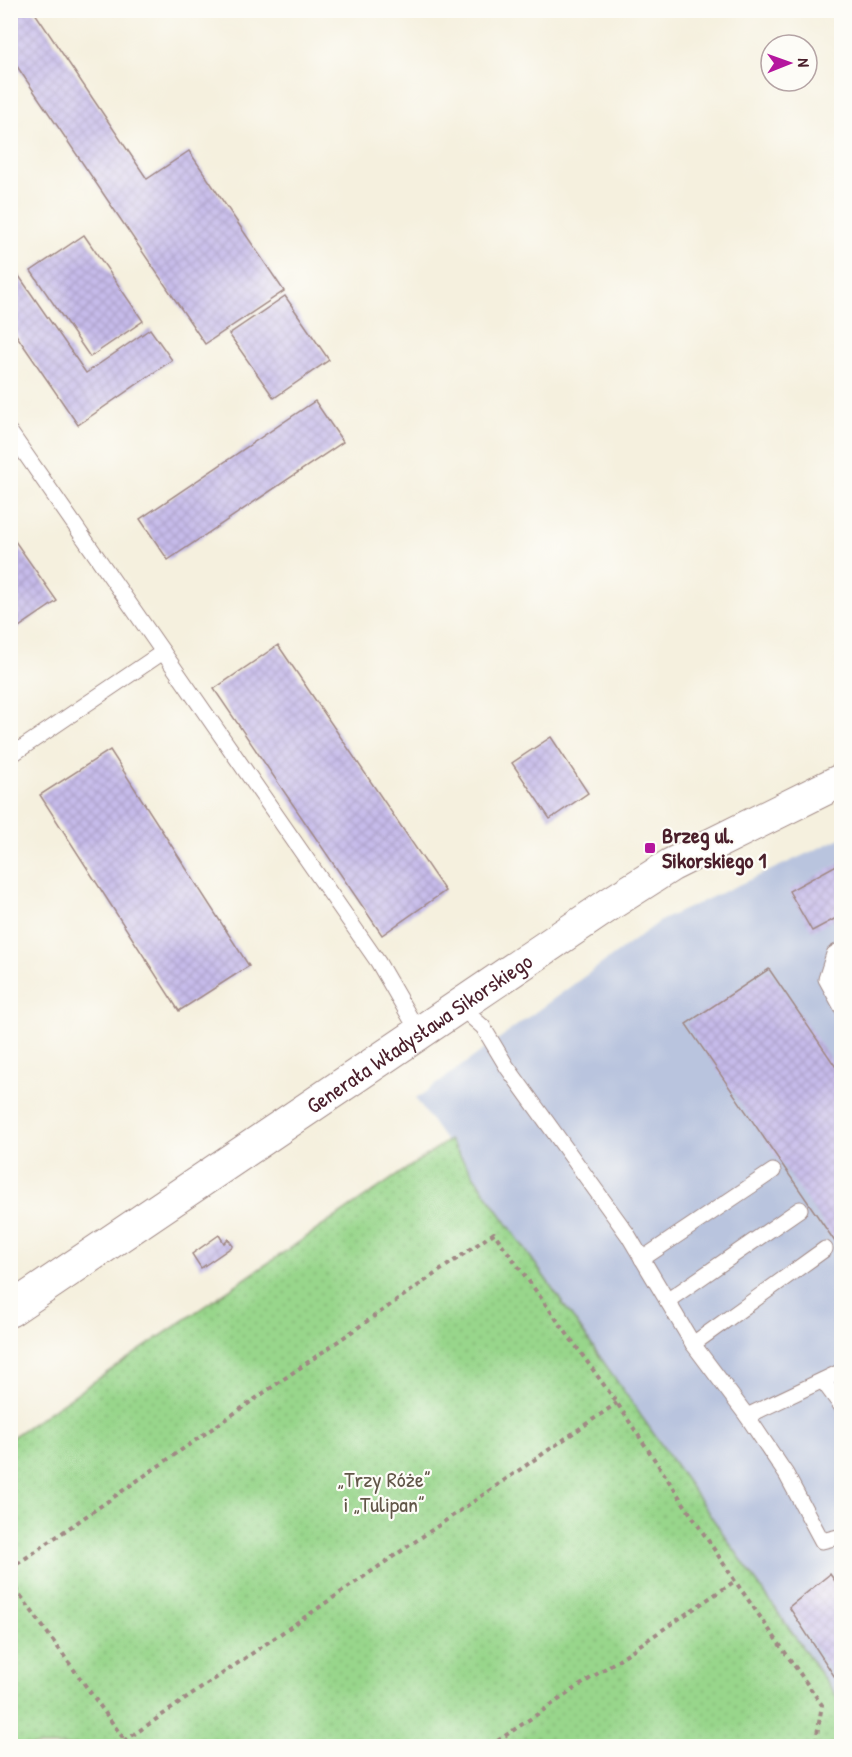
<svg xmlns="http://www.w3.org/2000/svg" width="852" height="1757" font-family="'Patrick Hand',sans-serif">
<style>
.industrial{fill:#b9c4de}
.park{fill:url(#park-dots);stroke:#717a5b;stroke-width:1.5}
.building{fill:url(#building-cross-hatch)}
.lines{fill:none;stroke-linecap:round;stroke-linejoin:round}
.lane-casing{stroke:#a08884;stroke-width:17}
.secondary-casing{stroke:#a08884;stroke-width:35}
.path{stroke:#a08884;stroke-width:4;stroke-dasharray:4.5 4.5;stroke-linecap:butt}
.lane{stroke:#fff;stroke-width:15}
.secondary{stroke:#fff;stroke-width:33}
.poi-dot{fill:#b5179e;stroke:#fdfcf7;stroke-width:2}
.labels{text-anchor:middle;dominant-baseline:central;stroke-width:4.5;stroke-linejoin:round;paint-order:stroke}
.poi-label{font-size:22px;font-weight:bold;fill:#4a1f2b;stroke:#fdfcf7;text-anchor:start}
.street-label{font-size:22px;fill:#4a1f2b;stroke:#fdfcf7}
.park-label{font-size:22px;fill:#615648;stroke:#fdfcf7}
</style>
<defs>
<pattern id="park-dots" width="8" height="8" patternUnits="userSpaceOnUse" patternTransform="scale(1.5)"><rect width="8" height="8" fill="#98d68b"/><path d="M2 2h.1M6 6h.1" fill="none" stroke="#84b778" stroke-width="1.8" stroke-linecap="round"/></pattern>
<pattern id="building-cross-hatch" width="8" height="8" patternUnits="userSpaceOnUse" patternTransform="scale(1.5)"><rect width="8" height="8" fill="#c6bbea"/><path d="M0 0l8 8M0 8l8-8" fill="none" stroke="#aca0c9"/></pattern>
</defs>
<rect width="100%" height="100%" fill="#fdfcf7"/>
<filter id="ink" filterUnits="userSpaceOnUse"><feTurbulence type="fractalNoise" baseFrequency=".0167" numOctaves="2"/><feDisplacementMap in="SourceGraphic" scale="12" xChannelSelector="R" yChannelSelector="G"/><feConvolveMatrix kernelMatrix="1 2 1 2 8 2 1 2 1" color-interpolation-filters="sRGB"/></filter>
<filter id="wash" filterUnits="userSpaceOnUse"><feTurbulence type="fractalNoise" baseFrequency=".008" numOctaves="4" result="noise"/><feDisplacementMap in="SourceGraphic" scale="24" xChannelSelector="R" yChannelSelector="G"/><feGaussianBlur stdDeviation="1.35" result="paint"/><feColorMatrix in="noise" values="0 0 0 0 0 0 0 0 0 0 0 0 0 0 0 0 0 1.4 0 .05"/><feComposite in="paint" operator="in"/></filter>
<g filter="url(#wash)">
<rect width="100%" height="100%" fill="#f5f0de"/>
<!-- industrial -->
<g class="industrial">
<polygon points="834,11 841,11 841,48"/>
<polygon points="841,838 841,1704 416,1099 662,920"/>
</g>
<!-- park -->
<polygon class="park" points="449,1140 841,1703 841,1746 11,1746 11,1438"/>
<g id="blocks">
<!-- building -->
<g class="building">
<polygon points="10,10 33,10 147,179 189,151 284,291 205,344 10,56"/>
<polygon points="84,235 143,321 90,357 31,271"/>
<polygon points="10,263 86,373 150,329 172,360 78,425 10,326"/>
<polygon points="285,296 329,360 274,398 229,334"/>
<polygon points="315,401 343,442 168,560 140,519"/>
<polygon points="10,534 57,601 10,633"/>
<polygon points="278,645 445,891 382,935 214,689"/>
<polygon points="551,737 588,793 550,819 512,763"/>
<polygon points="110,750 249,966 179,1011 40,795"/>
<polygon points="842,862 842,915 812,931 789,891"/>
<polygon points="769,969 842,1076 842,1252 686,1024"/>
<polygon points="219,1235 224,1243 228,1239 233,1246 201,1268 192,1254"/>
<polygon points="842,1269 842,1283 835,1273"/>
<polygon points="830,1574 842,1591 842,1688 789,1607"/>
</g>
</g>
</g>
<g filter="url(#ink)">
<use href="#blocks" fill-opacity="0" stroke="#a08884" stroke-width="1.5"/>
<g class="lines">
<!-- lane casing -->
<g class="lane-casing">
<g id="lane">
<polyline points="10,432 163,652"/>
<polyline points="10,756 163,652 378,962 419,1033"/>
<polyline points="842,949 834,954 826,979 842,1008"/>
<polyline points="458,1005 483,1027 507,1067 628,1235 693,1344 747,1416 842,1371"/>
<polyline points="642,1259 773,1171"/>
<polyline points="667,1301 800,1209"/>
<polyline points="693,1344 825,1249"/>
<polyline points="823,1381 842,1407"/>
<polyline points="747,1416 786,1474 822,1541 842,1536"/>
</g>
</g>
<!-- secondary casing -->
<g class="secondary-casing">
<g id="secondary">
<path id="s1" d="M10 1310 613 902 671 865 842 780"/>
</g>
</g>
<!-- path -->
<g class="path">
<polyline points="10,1569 494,1233 617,1403 735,1581 822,1705 815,1746"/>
<polyline points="10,1581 129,1746"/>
<polyline points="117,1746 617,1403"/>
<polyline points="490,1746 735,1581"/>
</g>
<!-- lane -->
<use href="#lane" class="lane"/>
<!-- secondary -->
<use href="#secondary" class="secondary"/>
</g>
</g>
<!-- markers -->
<rect class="poi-dot" x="644" y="842" width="12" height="12" rx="3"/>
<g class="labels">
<!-- poi labels -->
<g class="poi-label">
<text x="662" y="835">Brzeg ul.<tspan x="662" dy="25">Sikorskiego 1</tspan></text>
</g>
<!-- street labels -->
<g class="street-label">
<text stroke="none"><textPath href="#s1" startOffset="494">Generała Władysława Sikorskiego</textPath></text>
</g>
<!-- park labels -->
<g class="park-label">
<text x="384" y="1479">„Trzy Róże”<tspan x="384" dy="25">i „Tulipan”</tspan></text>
</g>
</g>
<!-- margin -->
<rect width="852" height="1757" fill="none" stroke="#fdfcf7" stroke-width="36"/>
<!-- north arrow -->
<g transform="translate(789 63) rotate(89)"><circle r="28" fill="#fdfcf7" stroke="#b5a4a5" stroke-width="1.5"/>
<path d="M0-4.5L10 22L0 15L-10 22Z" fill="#b5179e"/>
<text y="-9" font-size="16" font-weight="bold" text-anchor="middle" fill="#4a1f2b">N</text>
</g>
</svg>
